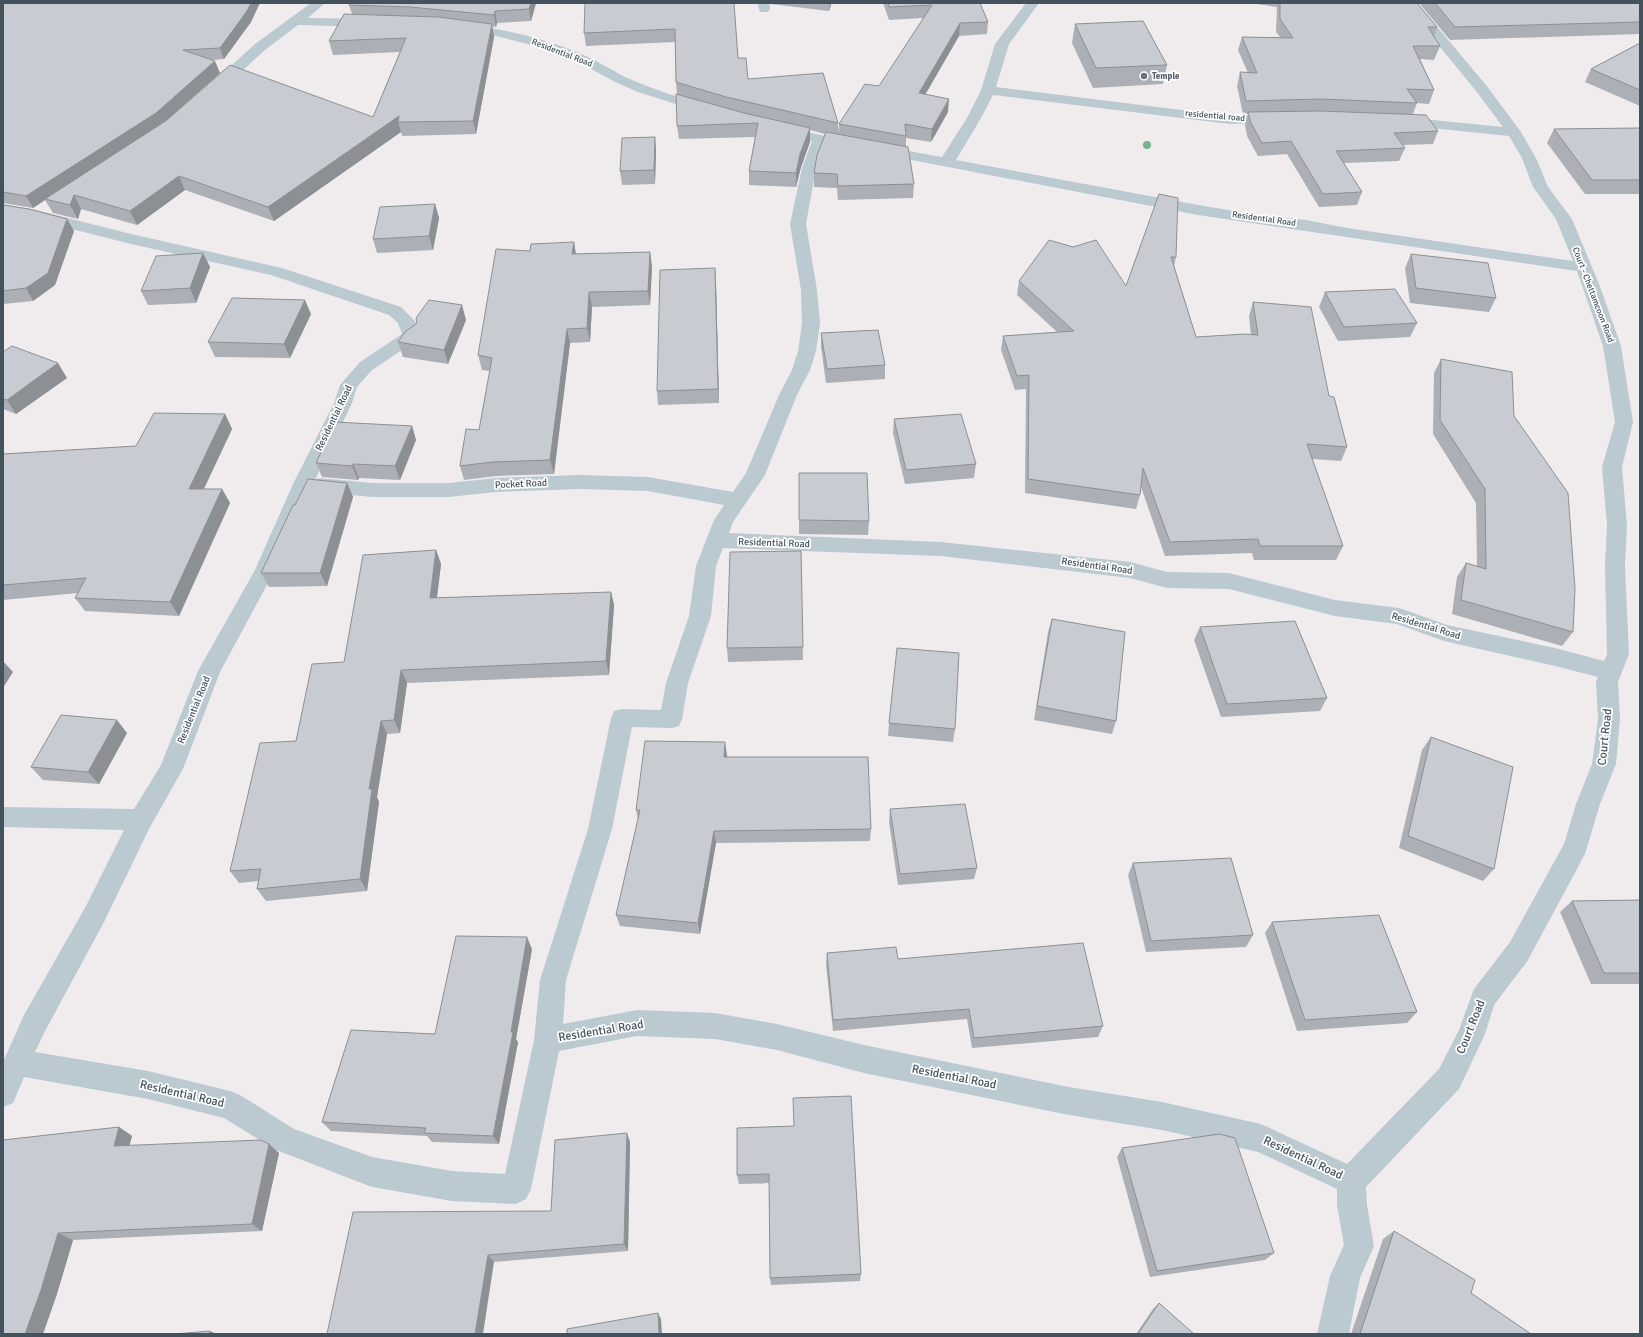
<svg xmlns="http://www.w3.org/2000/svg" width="1643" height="1337" font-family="Signika,sans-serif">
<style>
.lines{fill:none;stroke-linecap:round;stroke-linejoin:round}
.minor{fill:#bbc9d1;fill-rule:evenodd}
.tree{fill:#73b390}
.wall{fill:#acafb5}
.shaded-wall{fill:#8c8f93}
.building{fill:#c8ccd2;stroke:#8c8f93}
.worship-dot{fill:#6b7280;stroke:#fff;stroke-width:1.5}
.labels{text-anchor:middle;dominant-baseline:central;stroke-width:3.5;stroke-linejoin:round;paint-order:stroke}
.far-street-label{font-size:9px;fill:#43525c;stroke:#fff}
.far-worship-label{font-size:9px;font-weight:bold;fill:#5b616d;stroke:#fff;text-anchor:start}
.street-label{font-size:10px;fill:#43525c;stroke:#fff}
.near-street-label{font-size:12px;fill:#43525c;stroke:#fff}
</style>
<rect width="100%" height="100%" fill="#f0eced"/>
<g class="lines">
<!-- minor -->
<g class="minor">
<polygon points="311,3 325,3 308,18 369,19 374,20 375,23 374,26 369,27 298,25 265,50 221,90 216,91 211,90 209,87 211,84 255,44"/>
<polygon points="757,3 769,3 770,9 768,12 760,12"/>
<path d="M1026 3H1039L1009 44 996 87 1230 116 1276 115 1281 116 1283 119 1281 122 1276 123 1230 124 993 95 981 118 956 160 1198 205 1265 216 1306 220 1347 228 1573 261 1556 219 1533 187 1522 158 1509 136 1402 125 1397 124 1395 121 1397 118 1402 117 1503 127 1476 91 1404 3H1417L1486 85 1521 132 1536 158 1548 187 1572 219 1599 284 1621 346 1633 422 1622 467 1627 525 1625 566 1629 654 1618 682 1620 719 1616 764 1600 804 1585 854 1528 960 1494 1005 1485 1034 1459 1089 1366 1187 1367 1205 1374 1246 1360 1278 1349 1334H1317L1330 1276 1344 1245 1337 1205V1189L1258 1152 1162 1130 1069 1115 864 1073 777 1050 715 1039 637 1036 559 1051 531 1189 526 1199 516 1204 452 1201 372 1187 276 1150 224 1118 148 1099 24 1077 13 1103 3 1107V1062L24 1015 86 906 124 830 3 827V807L134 809 161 765 198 671 255 570 293 484 334 403 340 385 360 362 402 334 398 323 389 315 271 275 131 244 36 220 3 214V204L36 210 131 234 282 268 401 307 415 321 420 336 417 340 372 370 357 387 352 403 315 480 320 478 372 483H449L496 478 580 475 648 477 733 492 746 473 779 395 792 370 798 351 802 323 801 290 790 224 802 168 812 141 777 133 775 130 777 127 782 126 825 136 827 139 816 168 806 224 817 290 820 323 816 351 810 370 797 395 765 475 733 522 729 533 941 542 1130 562 1167 572 1229 573 1335 600 1399 608 1447 625 1555 648 1604 661 1607 654 1605 566 1607 525 1602 467 1615 422 1603 346 1577 271 1198 215 875 153 873 150 875 147 880 146 942 157 967 118 981 90 995 44ZM311 487 313 490 320 492 372 497H449L496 492 580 489 648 491 724 505 714 520 696 566 689 616 666 683 661 710 622 709 614 711 611 718 588 829 540 980 534 1040 505 1174 452 1171 372 1157 294 1129 240 1095 230 1091 148 1071 35 1052 44 1033 104 922 150 827 183 769 220 672 275 570ZM723 548 941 556 1130 578 1167 588 1229 589 1335 616 1397 624 1444 641 1555 666 1598 677 1596 682 1598 719 1592 764 1576 804 1564 844 1510 942 1474 989 1459 1030 1439 1069 1347 1164 1261 1124 1162 1102 1069 1087 864 1045 777 1024 715 1013 637 1010 563 1024 566 980 612 829 632 727 671 728 679 726 682 719 688 683 711 616 716 566Z"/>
<path d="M464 24C504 29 542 38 579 53 596 60 610 69 625 77 652 89 680 98 709 106L711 109 709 112 704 113 638 92 615 82 584 65 539 47 496 36 459 31 458 28 459 25Z"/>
</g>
</g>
<!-- trees -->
<circle class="tree" cx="1147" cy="145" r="4"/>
<!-- wall -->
<g class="wall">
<polygon points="3,3 251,22 224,59 212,60 220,73 179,109 373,117 400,52 333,55 329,41 352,14 349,5 536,3 531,21 497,23 496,27 492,26 494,37 476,134 402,136 401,132 274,221 185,190 137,225 81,209 78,219 53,213 45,200 33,208 3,203"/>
<polygon points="734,3 738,58 748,79 838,123 838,134 839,124 879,86 924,18 889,20 883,3 980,3 988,22 987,34 959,36 925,95 948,112 931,142 906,138 906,146 914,184 913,198 838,200 837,188 814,187 814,173 825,134 810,130 810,142 801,167 796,187 749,185 749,171 755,137 679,139 677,126 677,94 676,82 675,42 586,46 584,33"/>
<polygon points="770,3 831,3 831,5 829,11 771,4"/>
<polygon points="1256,3 1417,3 1437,27 1434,37 1440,46 1434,60 1420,59 1434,90 1429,104 1417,103 1413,114 1438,131 1433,144 1403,145 1405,148 1399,161 1344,163 1362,192 1357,205 1319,207 1287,154 1258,156 1247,136 1245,125 1248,114 1243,114 1237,86 1240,72 1248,73 1238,50 1242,37 1280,37 1276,32 1277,7 1257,4"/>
<polygon points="1419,3 1640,3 1640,34 1450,40"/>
<polygon points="1075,24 1167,65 1163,84 1093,88 1072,43"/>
<polygon points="1640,43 1640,106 1585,82 1591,69"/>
<polygon points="1640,128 1640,194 1585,194 1547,143 1554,129"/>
<polygon points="655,137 656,151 655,184 622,185 620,171"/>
<polygon points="1159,194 1176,257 1174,266 1196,337 1251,335 1249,316 1253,302 1329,396 1347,447 1341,461 1312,459 1343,546 1336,560 1254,560 1252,553 1165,556 1141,487 1140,495 1136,509 1025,493 1026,389 1015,390 1001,350 1003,336 1057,332 1017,295 1019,281 1126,286"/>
<polygon points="435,204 439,218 433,250 377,253 373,239"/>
<polygon points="3,205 67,219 74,231 55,285 33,301 3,304"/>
<polygon points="574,242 576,254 650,252 652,267 650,305 592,307 590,342 570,343 554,474 496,476 464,480 460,466 479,430 490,371 482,370 478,355 530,251"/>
<polygon points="203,253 210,267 196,303 148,305 141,291"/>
<polygon points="1411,254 1496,298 1489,312 1410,303 1405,268"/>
<polygon points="715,268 716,283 719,403 658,405 657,391"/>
<polygon points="1325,292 1417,323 1410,337 1338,341 1319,307"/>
<polygon points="311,314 290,358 215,357 208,342"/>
<polygon points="466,320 448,364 403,357 398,342"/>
<polygon points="821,333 885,365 885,379 826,383 821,347"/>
<polygon points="3,352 67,378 16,414 3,409"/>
<polygon points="1441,359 1514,416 1573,632 1562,646 1452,614 1457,577 1466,563 1477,566 1476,503 1433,434 1434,373"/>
<polygon points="225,414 232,429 204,489 222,489 230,503 179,616 85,611 75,598 78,593 3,600 3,454 136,446"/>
<polygon points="894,419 976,464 974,478 905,484 893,433"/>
<polygon points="412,426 416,440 400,480 359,478 358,480 322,477 316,463"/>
<polygon points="347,483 353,497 327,586 269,587 261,573 295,505"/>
<polygon points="799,520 869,521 868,535 799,534"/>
<polygon points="436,550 441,564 437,598 611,592 614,605 609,675 407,683 400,733 387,734 377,797 379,802 367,891 266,901 257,889 258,881 239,883 230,871 344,662"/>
<polygon points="801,551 803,660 728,662 727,648"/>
<polygon points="1052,619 1116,721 1112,734 1034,720 1048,632"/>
<polygon points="1200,627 1327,698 1320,711 1221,717 1194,640"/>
<polygon points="889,723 955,729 953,742 888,736"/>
<polygon points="127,733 99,784 43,780 31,767"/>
<polygon points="1431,737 1494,869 1483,881 1399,848 1422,750"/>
<polygon points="727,755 727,757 871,829 870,841 716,843 700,934 620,926 616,915 638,820 636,810"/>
<polygon points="890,809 977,868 974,879 898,885 889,822"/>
<polygon points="1133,863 1253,935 1246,947 1146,952 1128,875"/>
<polygon points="1640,900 1640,984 1591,984 1560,912 1572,901"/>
<polygon points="1272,922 1417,1012 1407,1023 1297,1031 1265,933"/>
<polygon points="532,949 516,1039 518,1042 499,1144 432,1142 427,1136 331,1131 322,1122 435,1034"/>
<polygon points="827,953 898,959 1103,1026 1098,1037 972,1048 967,1019 833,1031 826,964"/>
<polygon points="119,1127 132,1136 129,1146 269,1144 279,1153 262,1231 73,1240 56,1297 3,1140"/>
<polygon points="737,1128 861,1274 860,1281 771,1285 770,1278 769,1183 739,1184 737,1175"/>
<polygon points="630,1142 628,1251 494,1262 327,1334 551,1211"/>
<polygon points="1122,1148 1274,1253 1265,1260 1150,1277 1117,1157"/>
<polygon points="1394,1231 1471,1293 1531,1334 1351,1334 1383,1239"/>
<polygon points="1159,1303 1194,1334 1136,1334 1153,1309"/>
</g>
<!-- shaded-wall -->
<g class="shaded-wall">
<polygon points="251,3 260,3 251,22 224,59 220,48"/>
<polygon points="531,3 536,3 531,21 529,9"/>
<polygon points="830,3 831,3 831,5 829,11"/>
<polygon points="495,11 497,23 496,27 494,15"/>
<polygon points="960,23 959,36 918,107 919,93"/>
<polygon points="492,24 494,37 476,134 473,121"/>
<polygon points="215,61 220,73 161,125 45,199 45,200 33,208 26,196"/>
<polygon points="949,99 948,112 931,142 932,129"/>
<polygon points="399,116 398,122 401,132 274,221 268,207"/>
<polygon points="810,128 810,142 801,167 796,187 796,173 800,154"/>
<polygon points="655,137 656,151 655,184 654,170"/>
<polygon points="179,176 185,190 137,225 130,211"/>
<polygon points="74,195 81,209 78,219 70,205"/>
<polygon points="435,204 439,218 433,250 429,236"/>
<polygon points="67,219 74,231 55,285 33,301 26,288"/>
<polygon points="574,242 576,256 572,254"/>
<polygon points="650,252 652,267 650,305 648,291"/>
<polygon points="203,253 210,267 196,303 190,288"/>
<polygon points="715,268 716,283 719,403 718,389"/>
<polygon points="589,292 592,307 590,342 587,328"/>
<polygon points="305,300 311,314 290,358 284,344"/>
<polygon points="462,305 466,320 448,364 444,350"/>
<polygon points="567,329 570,343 554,474 550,460"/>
<polygon points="58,363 67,378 16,414 7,400"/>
<polygon points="225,414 232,429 197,503 189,489"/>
<polygon points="412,426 416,440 400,480 395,466"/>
<polygon points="353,464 359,478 358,480 352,466"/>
<polygon points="347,483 353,497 327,586 320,573"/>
<polygon points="222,489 230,503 179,616 170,602"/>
<polygon points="436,550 441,564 435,612 430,598"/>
<polygon points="611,592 614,605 609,675 606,661"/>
<polygon points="3,661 13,672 3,688"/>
<polygon points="401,670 407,683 400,733 394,720"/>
<polygon points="117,720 127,733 99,784 88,772"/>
<polygon points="381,721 387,734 377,797 379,802 367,891 360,879 369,789"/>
<polygon points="725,742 727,755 726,770 724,757"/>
<polygon points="714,831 716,843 700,934 698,923"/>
<polygon points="527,937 532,949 516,1039 518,1042 499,1144 493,1136"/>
<polygon points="119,1127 132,1136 127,1155 114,1146"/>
<polygon points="627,1133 630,1142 628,1251 624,1244"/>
<polygon points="269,1144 279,1153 262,1231 252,1224"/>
<polygon points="58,1233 73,1240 56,1297 43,1334 25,1334"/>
<polygon points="488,1255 494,1262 483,1334 475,1334"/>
<polygon points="658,1313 661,1319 662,1334 659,1334"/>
<polygon points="210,1331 217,1334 209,1334"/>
</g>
<!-- building -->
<g class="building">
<polygon points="3,3 251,3 247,11 220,48 183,50 215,61 156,113 26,196 3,192"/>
<polygon points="350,3 531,3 529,9 495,11 494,15 410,7 349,5"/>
<polygon points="585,3 734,3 738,58 746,58 748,79 823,73 838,123 726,97 676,82 675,29 584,33"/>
<polygon points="888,3 980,3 988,22 960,23 919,93 949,99 932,129 905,124 906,136 839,124 865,84 879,86 932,5 889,7"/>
<polygon points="1280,3 1417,3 1437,27 1428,27 1440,46 1413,46 1434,90 1407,89 1417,103 1321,99 1246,101 1240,72 1257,73 1242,37 1293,38 1280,19"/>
<polygon points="1435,3 1640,3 1640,22 1455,27"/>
<polygon points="344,14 438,17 492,24 473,121 398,122 399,116 268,207 179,176 130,211 74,195 70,205 45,199 167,120 230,65 373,117 406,38 329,41"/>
<polygon points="1143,21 1167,65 1096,68 1075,24"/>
<polygon points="1640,43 1640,90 1591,69"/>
<polygon points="676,94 744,113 810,128 800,154 796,173 749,171 758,123 677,126"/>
<polygon points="1321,111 1426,115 1438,131 1394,133 1405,148 1336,151 1362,192 1323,194 1291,141 1262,143 1251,123 1248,112"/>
<polygon points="1640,128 1640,180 1592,180 1554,129"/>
<polygon points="826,132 908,147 914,184 838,186 837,174 814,173 817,155"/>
<polygon points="655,137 654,170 620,171 622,138"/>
<polygon points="1159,194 1178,198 1176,257 1171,257 1196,337 1245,334 1258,335 1253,302 1311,307 1329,396 1334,397 1347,447 1307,444 1343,546 1260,546 1258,539 1170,542 1143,468 1140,495 1028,479 1029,375 1017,376 1003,336 1074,331 1019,281 1049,240 1073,247 1096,240 1126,286"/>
<polygon points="435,204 429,236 373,239 380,207"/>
<polygon points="3,205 29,209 67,219 48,273 26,288 3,291"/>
<polygon points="574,242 572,254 650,252 648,291 589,292 587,328 567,329 550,460 492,462 460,466 466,429 479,430 492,358 478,355 496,249 530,251 531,244"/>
<polygon points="203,253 190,288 141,291 156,256"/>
<polygon points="1411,254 1488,263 1496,298 1416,288"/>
<polygon points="715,268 718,389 657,391 660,270"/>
<polygon points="1395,289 1417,323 1344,327 1325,292"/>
<polygon points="232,298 305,300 284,344 208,342"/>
<polygon points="429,300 462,305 444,350 398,342 405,332 417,323 416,318"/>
<polygon points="878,330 885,365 827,369 821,333"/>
<polygon points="12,346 58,363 7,400 3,399 3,352"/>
<polygon points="1441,359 1512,372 1514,416 1568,493 1575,589 1573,632 1461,600 1466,563 1486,569 1485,489 1440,420"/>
<polygon points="154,413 225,414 189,489 222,489 170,602 75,598 86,578 3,585 3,454 136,446"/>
<polygon points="961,414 976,464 906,470 894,419"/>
<polygon points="335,422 412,426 395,466 353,464 352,466 316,463"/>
<polygon points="799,473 867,473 869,521 799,520"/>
<polygon points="308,479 347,483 320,573 261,573 293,505 295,505"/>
<polygon points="436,550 430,598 611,592 606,661 401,670 394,720 381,721 369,789 372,789 360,879 257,889 261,869 230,871 260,743 296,741 312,664 344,662 363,555"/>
<polygon points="801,551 803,647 727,648 730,552"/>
<polygon points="1052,619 1125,632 1116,721 1037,706"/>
<polygon points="1295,621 1327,698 1227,704 1200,627"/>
<polygon points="897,648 959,653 955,729 889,723"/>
<polygon points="61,715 117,720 88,772 31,767"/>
<polygon points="1431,737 1513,767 1494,869 1408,836"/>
<polygon points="645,741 725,742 724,757 868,757 871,829 714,831 698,923 616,915 640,810 636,810"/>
<polygon points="965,804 977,868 900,874 890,809"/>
<polygon points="1231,858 1253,935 1151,941 1133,863"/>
<polygon points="1640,900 1640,973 1604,973 1572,901"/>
<polygon points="1379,915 1417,1012 1305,1020 1272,922"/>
<polygon points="456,936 527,937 511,1032 513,1032 493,1136 424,1133 426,1128 322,1122 351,1030 435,1034"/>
<polygon points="1083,943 1103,1026 974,1038 969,1009 833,1020 827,953 896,947 898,959"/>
<polygon points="851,1096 861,1274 770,1278 769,1174 737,1175 737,1128 794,1126 793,1098"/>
<polygon points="119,1127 114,1146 260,1140 269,1144 252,1224 58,1233 41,1290 25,1334 3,1334 3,1140"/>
<polygon points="627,1133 624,1244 488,1255 475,1334 327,1334 353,1212 551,1211 555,1140"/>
<polygon points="1219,1134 1235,1138 1274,1253 1157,1271 1122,1148"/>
<polygon points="1394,1231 1475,1280 1471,1293 1531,1334 1360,1334"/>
<polygon points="1159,1303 1194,1334 1138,1334"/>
<polygon points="658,1313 659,1334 567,1334 567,1329"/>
<polygon points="210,1331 209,1334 175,1334"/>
</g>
<!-- markers -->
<circle class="worship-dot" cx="1144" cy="76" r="4"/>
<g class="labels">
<!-- far-street labels -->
<g class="far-street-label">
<text transform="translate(562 53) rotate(21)">Residential Road</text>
<text transform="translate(1215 116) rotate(5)">residential road</text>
<text transform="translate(1264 219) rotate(8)">Residential Road</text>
<text transform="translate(1593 295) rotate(69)">Court - Chettamcoon Road</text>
</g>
<!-- far-worship labels -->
<g class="far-worship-label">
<text x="1152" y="76">Temple</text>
</g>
<!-- street labels -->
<g class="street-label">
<text transform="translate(334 418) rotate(-64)">Residential Road</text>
<text transform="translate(521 484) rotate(-3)">Pocket Road</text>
<text transform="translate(774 543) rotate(2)">Residential Road</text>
<text transform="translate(1097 566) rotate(8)">Residential Road</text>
<text transform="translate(1426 626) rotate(17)">Residential Road</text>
<text transform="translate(194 710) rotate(-68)">Residential Road</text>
</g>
<!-- near-street labels -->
<g class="near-street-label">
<text transform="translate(1605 737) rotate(-84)">Court Road</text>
<text transform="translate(1471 1027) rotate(-68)">Court Road</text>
<text transform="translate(601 1031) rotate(-9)">Residential Road</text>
<text transform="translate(954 1077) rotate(11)">Residential Road</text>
<text transform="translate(182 1094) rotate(13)">Residential Road</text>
<text transform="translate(1303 1158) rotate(25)">Residential Road</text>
</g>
</g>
<!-- border -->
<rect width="1643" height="1337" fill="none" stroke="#43525c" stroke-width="8"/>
</svg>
